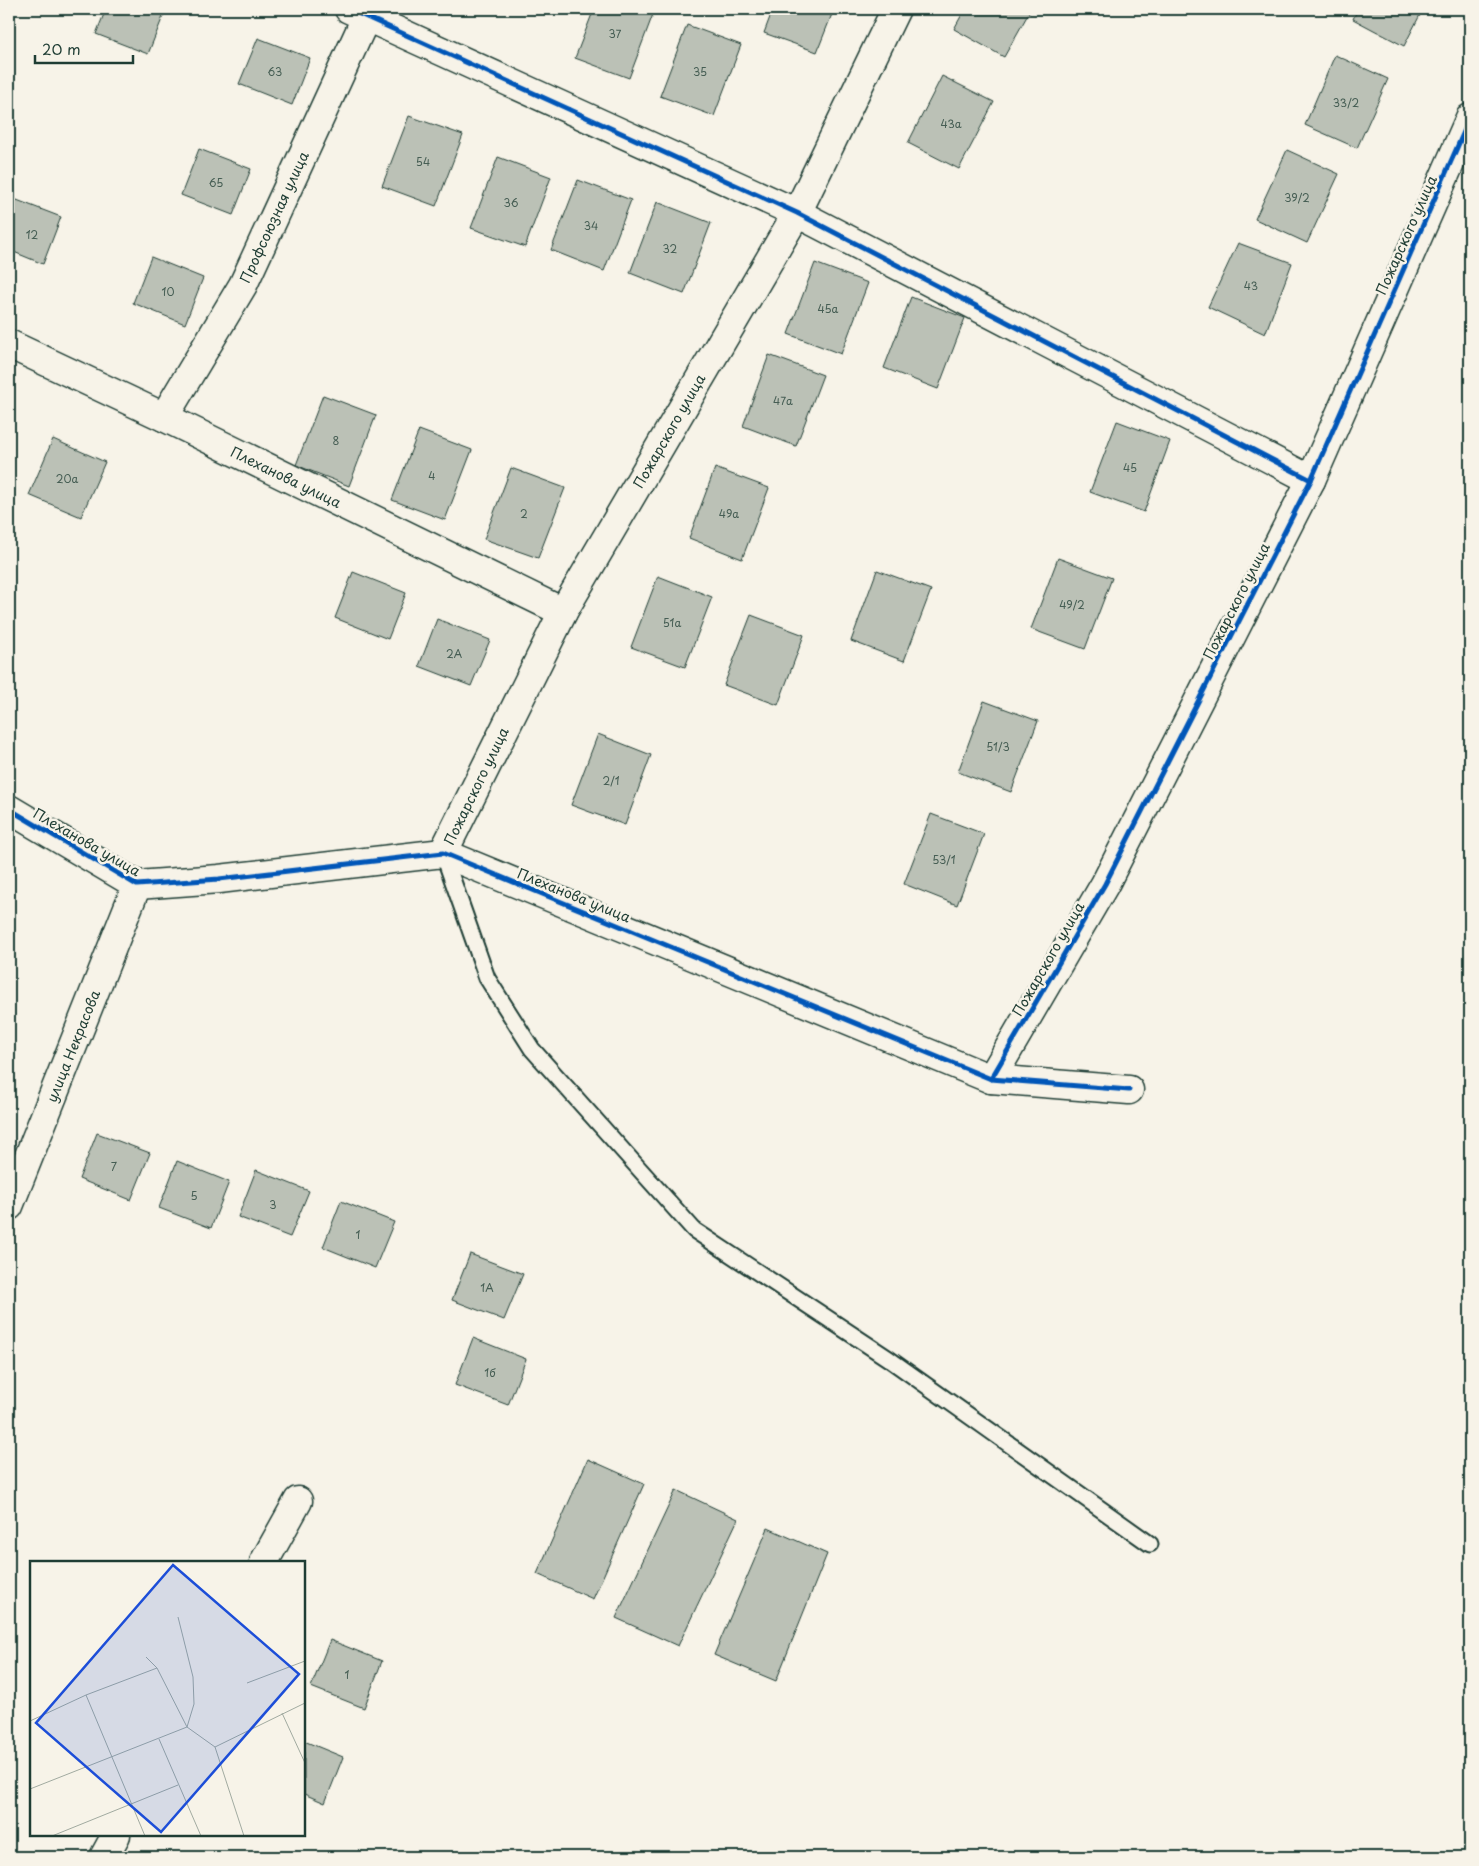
<svg xmlns="http://www.w3.org/2000/svg" width="1479" height="1866" font-family="'Playpen Sans',sans-serif">
<style>
.building{fill:#bbc1b6;stroke:#1f3d34}
.lines{fill:none;stroke-linecap:round;stroke-linejoin:round}
.lane-casing{stroke:#1f3d34;stroke-width:19}
.street-casing{stroke:#1f3d34;stroke-width:31}
.lane{stroke:#f7f3e8;stroke-width:15}
.street{stroke:#f7f3e8;stroke-width:28}
.cycleway-casing{stroke:#f7f3e8;stroke-width:8}
.cycleway{stroke:#0057b8;stroke-width:5}
.labels{text-anchor:middle;dominant-baseline:central;stroke-width:5;stroke-linejoin:round;paint-order:stroke}
.number-label{font-size:11px;fill:#465e54}
.street-label{font-size:14px;fill:#1f3d34;stroke:#f7f3e8}
.inset-road{fill:none;stroke:#a1aaa0;stroke-width:1}
.view{fill:#1d4ed8;fill-opacity:0.15;stroke:#1d4ed8;stroke-width:2.5}
.inset-edge{fill:none;stroke:#1f3d34;stroke-width:2.5}
</style>
<rect width="100%" height="100%" fill="#f7f3e8"/>
<filter id="ink" filterUnits="userSpaceOnUse"><feTurbulence type="fractalNoise" baseFrequency=".02" numOctaves="2"/><feDisplacementMap in="SourceGraphic" scale="10" xChannelSelector="R" yChannelSelector="G"/><feConvolveMatrix kernelMatrix="1 2 1 2 8 2 1 2 1" color-interpolation-filters="sRGB"/></filter>
<g filter="url(#ink)">
<!-- building -->
<g class="building">
<polygon points="106,9 166,9 148,54 96,34"/>
<polygon points="594,9 655,9 629,78 575,58"/>
<polygon points="773,9 834,9 817,52 764,33"/>
<polygon points="965,9 1031,9 1004,57 954,29"/>
<polygon points="1358,9 1423,9 1404,46 1353,19"/>
<polygon points="687,25 741,45 714,116 660,96"/>
<polygon points="258,38 310,58 292,105 239,84"/>
<polygon points="1335,55 1388,79 1357,148 1305,125"/>
<polygon points="942,76 994,102 959,169 908,143"/>
<polygon points="409,116 463,135 436,206 382,186"/>
<polygon points="199,149 251,169 233,215 181,195"/>
<polygon points="1287,150 1339,174 1307,243 1255,219"/>
<polygon points="498,157 551,177 525,247 471,228"/>
<polygon points="578,180 631,200 604,271 551,250"/>
<polygon points="9,197 61,217 43,264 9,250"/>
<polygon points="657,202 711,223 684,294 630,273"/>
<polygon points="1238,243 1292,263 1265,334 1208,307"/>
<polygon points="151,257 203,278 185,324 133,303"/>
<polygon points="815,263 868,283 841,354 788,334"/>
<polygon points="911,297 965,318 938,389 884,368"/>
<polygon points="769,355 823,375 796,446 743,426"/>
<polygon points="323,395 376,415 349,486 296,465"/>
<polygon points="1117,421 1170,441 1144,512 1090,492"/>
<polygon points="419,430 472,450 445,520 392,500"/>
<polygon points="53,439 105,462 81,517 29,495"/>
<polygon points="511,468 565,488 538,558 484,539"/>
<polygon points="715,468 769,488 742,559 689,538"/>
<polygon points="1058,558 1112,578 1085,649 1031,629"/>
<polygon points="877,570 931,590 904,661 851,641"/>
<polygon points="353,572 406,593 388,639 335,618"/>
<polygon points="658,576 712,597 685,667 631,647"/>
<polygon points="751,615 804,635 778,705 724,685"/>
<polygon points="437,619 490,640 471,686 419,666"/>
<polygon points="984,701 1038,721 1011,792 958,772"/>
<polygon points="598,734 651,755 625,825 571,805"/>
<polygon points="931,814 984,834 957,905 904,884"/>
<polygon points="97,1133 150,1153 131,1200 79,1179"/>
<polygon points="177,1161 229,1182 211,1228 159,1208"/>
<polygon points="256,1170 309,1191 290,1237 238,1217"/>
<polygon points="341,1201 394,1222 375,1268 323,1247"/>
<polygon points="470,1254 523,1274 504,1320 452,1300"/>
<polygon points="473,1338 526,1359 508,1405 455,1385"/>
<polygon points="588,1459 644,1484 593,1599 537,1574"/>
<polygon points="676,1490 738,1519 678,1646 616,1618"/>
<polygon points="768,1528 827,1554 776,1681 714,1655"/>
<polygon points="330,1640 382,1661 364,1708 311,1687"/>
<polygon points="304,1741 343,1757 325,1803 304,1794"/>
</g>
<g class="lines">
<!-- lane casing -->
<g class="lane-casing">
<polyline id="lane" points="443,853 487,978 532,1049 694,1230 889,1359 1150,1544"/>
</g>
<!-- street casing -->
<g class="street-casing">
<g id="street">
<polyline points="349,9 797,213 1311,480"/>
<polyline points="9,344 164,417 563,612"/>
<polyline points="164,417 243,285 370,9"/>
<polyline points="9,809 137,885 219,879 443,853 991,1079 1129,1090"/>
<polyline points="443,853 563,612 797,213 896,9"/>
<polyline points="991,1079 1105,884 1311,480 1470,118"/>
<polyline points="9,1206 137,885"/>
<polyline points="264,1562 298,1501"/>
<polyline points="104,1857 116,1835"/>
</g>
</g>
<!-- lane -->
<use href="#lane" class="lane"/>
<!-- street -->
<use href="#street" class="street"/>
<!-- cycleway casing -->
<g class="cycleway-casing">
<g id="cycleway">
<polyline points="349,9 797,213 1311,480"/>
<polyline points="9,809 137,885 219,879 443,853 991,1079 1129,1090"/>
<polyline points="991,1079 1105,884 1311,480 1470,118"/>
</g>
</g>
<!-- cycleway -->
<use href="#cycleway" class="cycleway"/>
</g>
</g>
<g class="labels">
<!-- number labels -->
<g class="number-label">
<text x="615" y="33">37</text>
<text x="275" y="71">63</text>
<text x="700" y="71">35</text>
<text x="1346" y="102">33/2</text>
<text x="951" y="123">43а</text>
<text x="423" y="161">54</text>
<text x="216" y="182">65</text>
<text x="1297" y="197">39/2</text>
<text x="511" y="202">36</text>
<text x="591" y="225">34</text>
<text x="32" y="234">12</text>
<text x="670" y="248">32</text>
<text x="1251" y="285">43</text>
<text x="168" y="291">10</text>
<text x="828" y="308">45а</text>
<text x="783" y="400">47а</text>
<text x="336" y="440">8</text>
<text x="1130" y="467">45</text>
<text x="432" y="475">4</text>
<text x="67" y="478">20а</text>
<text x="524" y="513">2</text>
<text x="729" y="513">49а</text>
<text x="1072" y="604">49/2</text>
<text x="672" y="622">51а</text>
<text x="454" y="653">2А</text>
<text x="998" y="746">51/3</text>
<text x="611" y="780">2/1</text>
<text x="944" y="859">53/1</text>
<text x="114" y="1166">7</text>
<text x="194" y="1195">5</text>
<text x="273" y="1204">3</text>
<text x="358" y="1234">1</text>
<text x="487" y="1287">1А</text>
<text x="490" y="1372">1б</text>
<text x="347" y="1674">1</text>
</g>
<!-- street labels -->
<g class="street-label">
<text transform="translate(274 217) rotate(-65)">Профсоюзная улица</text>
<text transform="translate(1406 235) rotate(-66)">Пожарского улица</text>
<text transform="translate(669 431) rotate(-60)">Пожарского улица</text>
<text transform="translate(286 477) rotate(26)">Плеханова улица</text>
<text transform="translate(1236 601) rotate(-63)">Пожарского улица</text>
<text transform="translate(476 786) rotate(-64)">Пожарского улица</text>
<text transform="translate(87 842) rotate(30)">Плеханова улица</text>
<text transform="translate(574 895) rotate(22)">Плеханова улица</text>
<text transform="translate(1048 959) rotate(-60)">Пожарского улица</text>
<text transform="translate(73 1046) rotate(-68)">улица Некрасова</text>
</g>
</g>
<!-- overview -->
<g transform="translate(30 1561)">
<rect width="275" height="275" fill="#f7f3e8"/>
<path class="inset-road" d="M116 96 127 107 157 166 185 186 214 275M217 122 275 100M56 134 115 275M252 152 275 202M0 160 56 134 127 107M129 178 171 275M185 186 275 142M0 228 157 166 164 143 163 116 148 56M22 275 148 224"/>
<path class="view" d="M143 4 269 113 131 271 6 162Z"/>
<rect width="275" height="275" class="inset-edge"/>
</g>
<!-- margin -->
<rect width="1479" height="1866" fill="none" stroke="#f7f3e8" stroke-width="30"/>
<rect x="15" y="15" width="1449" height="1836" fill="none" stroke="#1f3d34" stroke-width="2" filter="url(#ink)"/>
<!-- scale -->
<path d="M35 55v8h98v-8" fill="none" stroke="#1f3d34" stroke-width="2.5"/>
<text x="42" y="55" font-size="15" fill="#1f3d34" stroke="#f7f3e8" stroke-width="4" paint-order="stroke">20 m</text>
</svg>
